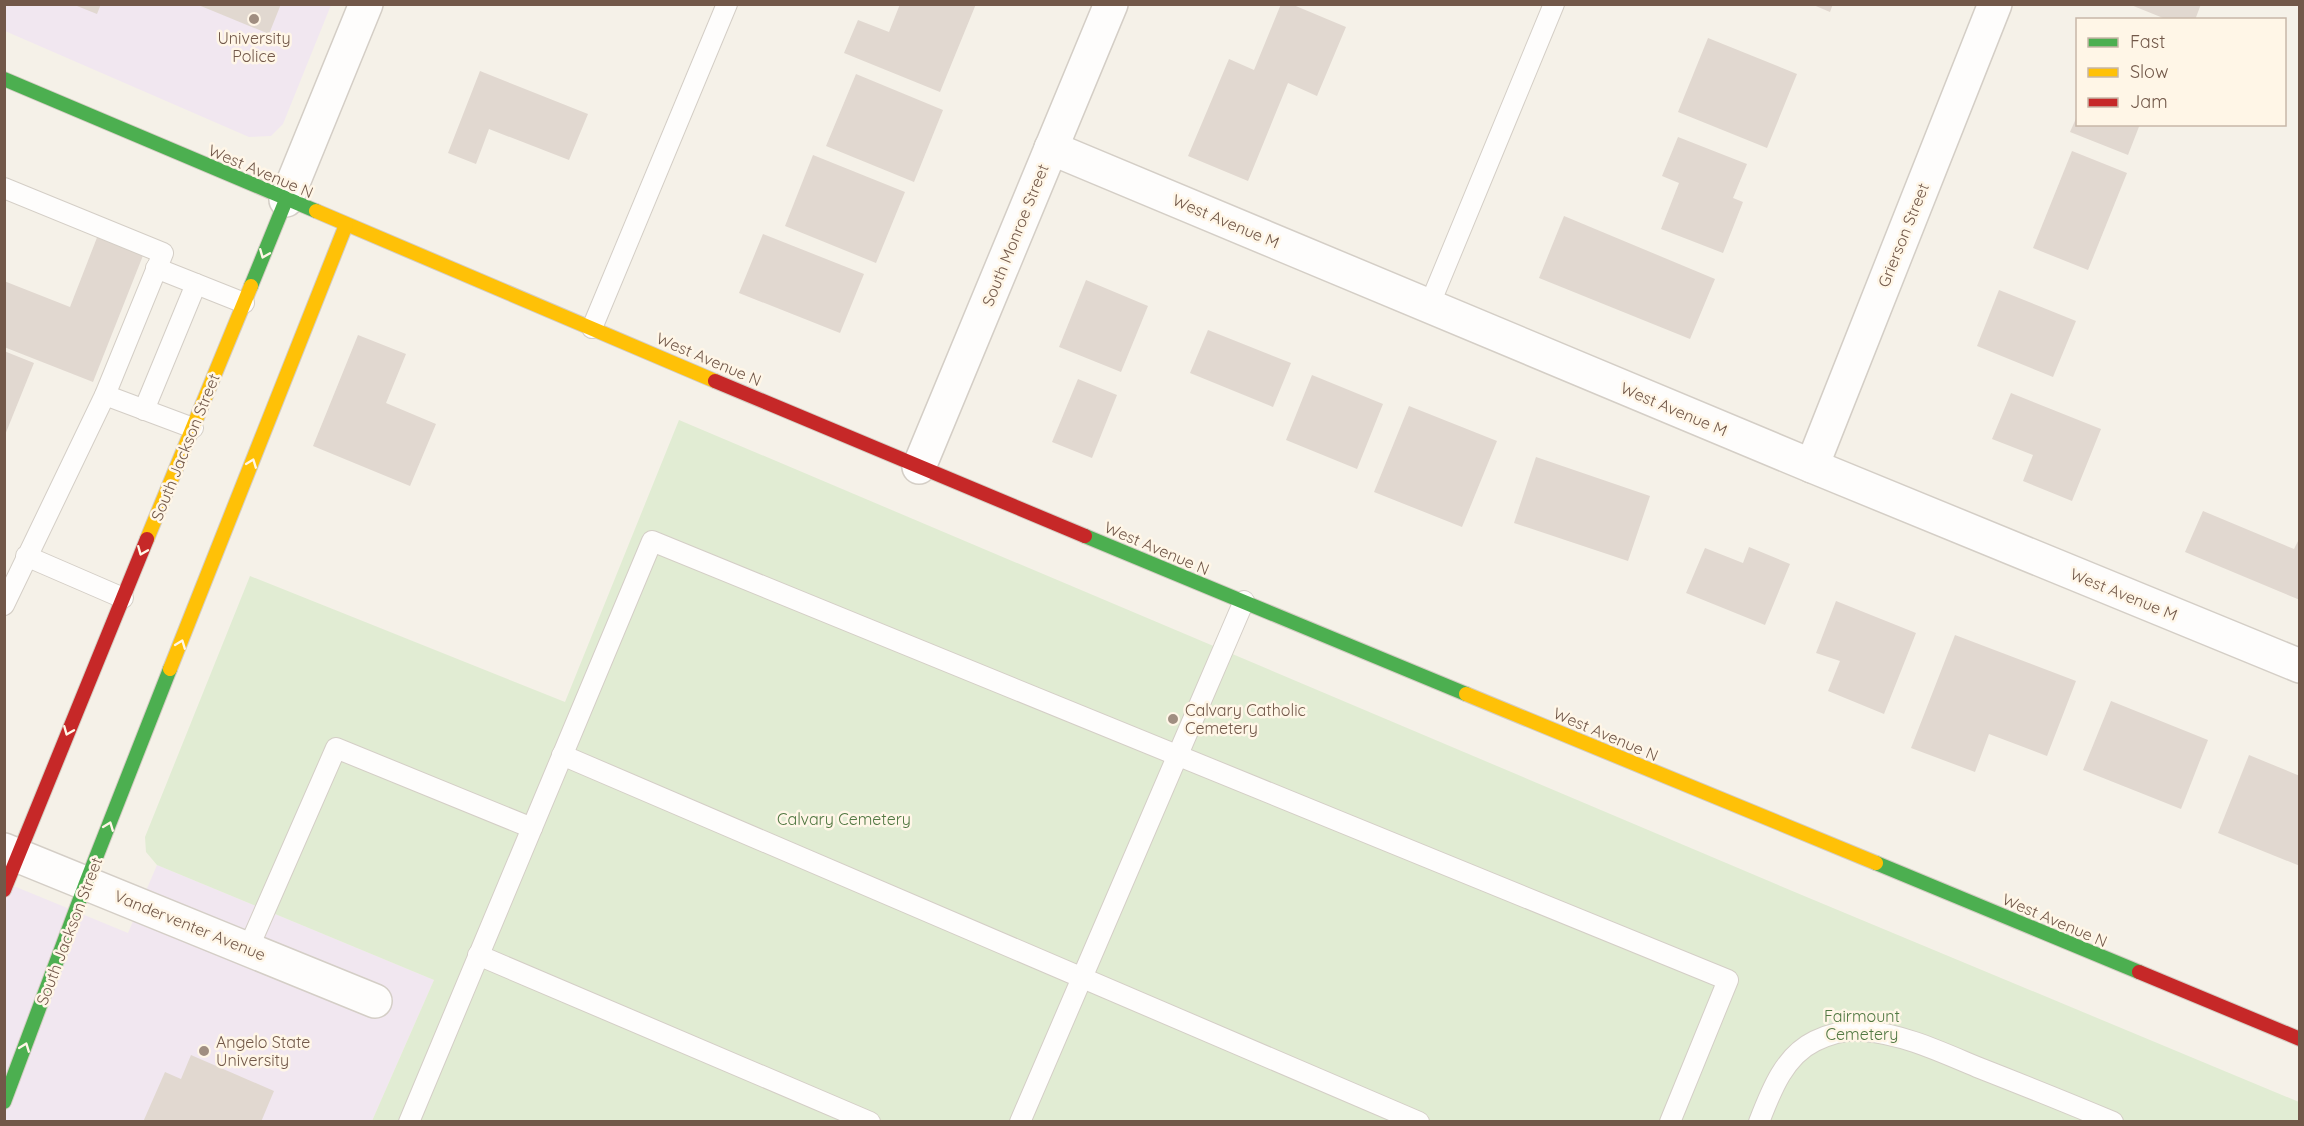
<svg xmlns="http://www.w3.org/2000/svg" width="2304" height="1126" font-family="Quicksand,sans-serif">
<style>
.education{fill:#f1e7f0}
.green{fill:#e1ecd3}
.building{fill:#e1d8d0}
.lines{fill:none;stroke-linecap:round;stroke-linejoin:round}
.lane-casing{stroke:#d4cec6;stroke-width:22}
.street-casing{stroke:#d4cec6;stroke-width:36}
.fast-casing{stroke:#d4cdc4;stroke-width:16}
.slow-casing{stroke:#d4cdc4;stroke-width:16}
.jam-casing{stroke:#d4cdc4;stroke-width:16}
.lane{stroke:#fefdfc;stroke-width:20}
.street{stroke:#fefdfc;stroke-width:33}
.fast{stroke:#4caf50;stroke-width:14}
.slow{stroke:#ffc107;stroke-width:14}
.jam{stroke:#c62828;stroke-width:14}
.oneway{stroke:#fff6e7}
.poi-dot{fill:#a08e81;stroke:#fff6e7;stroke-width:2}
.labels{text-anchor:middle;dominant-baseline:central;stroke-width:5;stroke-linejoin:round;paint-order:stroke}
.poi-label{font-size:16px;fill:#725849;stroke:#fff6e7;text-anchor:start}
.street-label{font-size:16px;fill:#725849;stroke:#fff6e7}
.park-label{font-size:16px;fill:#517842;stroke:#fff6e7}
</style>
<rect width="100%" height="100%" fill="#f5f1e8"/>
<!-- education -->
<g class="education">
<polygon points="6,5 331,5 283,124 271,136 249,137 5,31"/>
<polygon points="157,865 434,980 372,1121 5,1121 4,882 128,933"/>
</g>
<!-- green -->
<polygon class="green" points="679,420 1809,898 2299,1102 2299,1121 372,1121 434,980 157,865 146,852 145,837 250,576 565,702"/>
<!-- building -->
<g class="building">
<polygon points="72,4 101,4 97,14"/>
<polygon points="196,4 281,4 269,34"/>
<polygon points="900,4 976,4 940,92 844,53 858,20 889,32"/>
<polygon points="1281,4 1291,4 1346,27 1317,96 1288,83 1248,181 1188,156 1229,59 1254,70"/>
<polygon points="1811,4 1833,4 1830,12"/>
<polygon points="2201,4 2195,20 2168,20 2131,5"/>
<polygon points="1708,38 1797,74 1767,148 1678,112"/>
<polygon points="480,71 588,114 569,160 489,129 476,164 448,153"/>
<polygon points="856,74 943,110 914,182 826,146"/>
<polygon points="2078,114 2078,124 2140,124 2128,155 2070,132"/>
<polygon points="1678,137 1747,164 1733,198 1743,202 1723,253 1661,229 1679,183 1662,176"/>
<polygon points="2072,151 2127,173 2088,270 2033,248"/>
<polygon points="813,155 905,192 876,263 785,226"/>
<polygon points="1564,216 1715,279 1690,339 1539,278"/>
<polygon points="763,234 864,274 840,333 739,293"/>
<polygon points="98,235 144,253 93,382 4,347 4,281 70,307"/>
<polygon points="1086,280 1148,306 1121,372 1059,347"/>
<polygon points="1999,290 2076,321 2053,377 1977,346"/>
<polygon points="1208,330 1291,363 1273,407 1190,373"/>
<polygon points="358,335 406,354 386,403 436,424 410,486 313,446"/>
<polygon points="4,351 34,363 5,435 4,435"/>
<polygon points="1312,375 1383,404 1357,469 1286,440"/>
<polygon points="1078,379 1117,395 1092,458 1052,442"/>
<polygon points="2011,393 2101,429 2072,501 2023,481 2033,455 1992,439"/>
<polygon points="1409,406 1497,441 1462,527 1374,492"/>
<polygon points="1536,457 1650,496 1628,561 1514,523"/>
<polygon points="2203,511 2294,549 2300,537 2300,600 2185,552"/>
<polygon points="1749,547 1790,564 1765,625 1686,593 1705,548 1743,563"/>
<polygon points="1836,601 1916,633 1884,714 1828,691 1840,661 1816,653"/>
<polygon points="1955,635 2076,681 2047,756 1989,734 1975,772 1911,748"/>
<polygon points="2111,701 2208,740 2181,809 2083,770"/>
<polygon points="2249,755 2300,776 2300,866 2218,833"/>
<polygon points="191,1055 274,1091 261,1122 143,1122 165,1072 181,1079"/>
</g>
<g class="lines">
<!-- lane casing -->
<g class="lane-casing">
<g id="lane">
<polyline points="4,188 163,253 105,395 4,605"/>
<polyline points="156,268 244,303"/>
<polyline points="1429,306 1554,4"/>
<polyline points="592,328 727,4"/>
<polyline points="105,395 193,428"/>
<polyline points="144,410 196,284"/>
<polyline points="26,556 123,598"/>
<polyline points="562,755 1419,1122"/>
<polyline points="248,949 336,748 532,828"/>
<polyline points="478,955 870,1122"/>
<polyline points="409,1122 652,541 1728,980 1670,1122"/>
<polyline points="1020,1122 1244,601"/>
<path d="M1759 1122C1771 1091 1784 1056 1815 1041 1830 1034 1847 1029 1864 1031 1903 1034 1941 1052 1977 1067 2023 1085 2068 1103 2113 1122"/>
</g>
</g>
<!-- street casing -->
<g class="street-casing">
<g id="street">
<polyline points="1051,148 1812,466 2300,666"/>
<polyline points="286,200 366,4"/>
<polyline points="1812,466 1995,4"/>
<polyline points="919,467 1111,4"/>
<polyline points="4,850 375,1001"/>
</g>
</g>
<!-- fast casing -->
<g class="fast-casing">
<g id="fast">
<polyline points="4,79 316,211"/>
<polyline points="251,286 286,200"/>
<polyline points="1085,536 1466,694"/>
<polyline points="1876,863 2139,972"/>
<polyline points="4,1102 86,883 170,669"/>
</g>
</g>
<!-- slow casing -->
<g class="slow-casing">
<g id="slow">
<polyline points="316,211 715,381"/>
<polyline points="147,539 251,286"/>
<polyline points="170,669 346,225"/>
<polyline points="1466,694 1876,863"/>
</g>
</g>
<!-- jam casing -->
<g class="jam-casing">
<g id="jam">
<polyline points="715,381 1085,536"/>
<polyline points="4,890 147,539"/>
<polyline points="2139,972 2300,1039"/>
</g>
</g>
<!-- lane -->
<use href="#lane" class="lane"/>
<!-- street -->
<use href="#street" class="street"/>
<!-- fast -->
<use href="#fast" class="fast"/>
<!-- slow -->
<use href="#slow" class="slow"/>
<!-- jam -->
<use href="#jam" class="jam"/>
</g>
<!-- one-way arrows -->
<defs><path id="oneway-chevron" d="M-2-3.5L2.5 0L-2 3.5" fill="none" stroke-width="1.6" stroke-linecap="round" stroke-linejoin="round" transform="scale(1.5)"/></defs>
<g class="oneway">
<use href="#oneway-chevron" transform="translate(264 254) rotate(112)"/>
<use href="#oneway-chevron" transform="translate(252 463) rotate(-69)"/>
<use href="#oneway-chevron" transform="translate(142 551) rotate(112)"/>
<use href="#oneway-chevron" transform="translate(181 644) rotate(-69)"/>
<use href="#oneway-chevron" transform="translate(68 731) rotate(112)"/>
<use href="#oneway-chevron" transform="translate(109 826) rotate(-69)"/>
<use href="#oneway-chevron" transform="translate(25 1047) rotate(-69)"/>
</g>
<!-- markers -->
<g class="poi-dot">
<circle cx="254" cy="19" r="6"/>
<circle cx="1173" cy="719" r="6"/>
<circle cx="204" cy="1051" r="6"/>
</g>
<g class="labels">
<!-- poi labels -->
<g class="poi-label">
<text x="254" y="38" text-anchor="middle">University<tspan x="254" dy="18">Police</tspan></text>
<text x="1185" y="710">Calvary Catholic<tspan x="1185" dy="18">Cemetery</tspan></text>
<text x="216" y="1042">Angelo State<tspan x="216" dy="18">University</tspan></text>
</g>
<!-- street labels -->
<g class="street-label">
<text transform="translate(261 171) rotate(23)">West Avenue N</text>
<text transform="translate(1226 221) rotate(23)">West Avenue M</text>
<text transform="translate(1015 235) rotate(-68)">South Monroe Street</text>
<text transform="translate(1903 235) rotate(-68)">Grierson Street</text>
<text transform="translate(709 359) rotate(23)">West Avenue N</text>
<text transform="translate(1674 409) rotate(23)">West Avenue M</text>
<text transform="translate(185 447) rotate(-68)">South Jackson Street</text>
<text transform="translate(1157 548) rotate(23)">West Avenue N</text>
<text transform="translate(2124 594) rotate(22)">West Avenue M</text>
<text transform="translate(1606 734) rotate(23)">West Avenue N</text>
<text transform="translate(2055 920) rotate(23)">West Avenue N</text>
<text transform="translate(190 925) rotate(22)">Vanderventer Avenue</text>
<text transform="translate(69 931) rotate(-69)">South Jackson Street</text>
</g>
<!-- park labels -->
<g class="park-label">
<text x="844" y="819">Calvary Cemetery</text>
<text x="1862" y="1016">Fairmount<tspan x="1862" dy="18">Cemetery</tspan></text>
</g>
</g>
<!-- border -->
<rect width="2304" height="1126" fill="none" stroke="#725849" stroke-width="12"/>
<!-- legend -->
<rect x="2076" y="18" width="210" height="108" fill="#fff6e7" stroke="#c7b7a8" stroke-width="1.5"/>
<rect x="2088" y="38" width="30" height="9" fill="#4caf50" stroke="#c7b7a8" stroke-width="1.5"/>
<text x="2130" y="48" font-size="18" fill="#725849">Fast</text>
<rect x="2088" y="68" width="30" height="9" fill="#ffc107" stroke="#c7b7a8" stroke-width="1.5"/>
<text x="2130" y="78" font-size="18" fill="#725849">Slow</text>
<rect x="2088" y="98" width="30" height="9" fill="#c62828" stroke="#c7b7a8" stroke-width="1.5"/>
<text x="2130" y="108" font-size="18" fill="#725849">Jam</text>
</svg>
